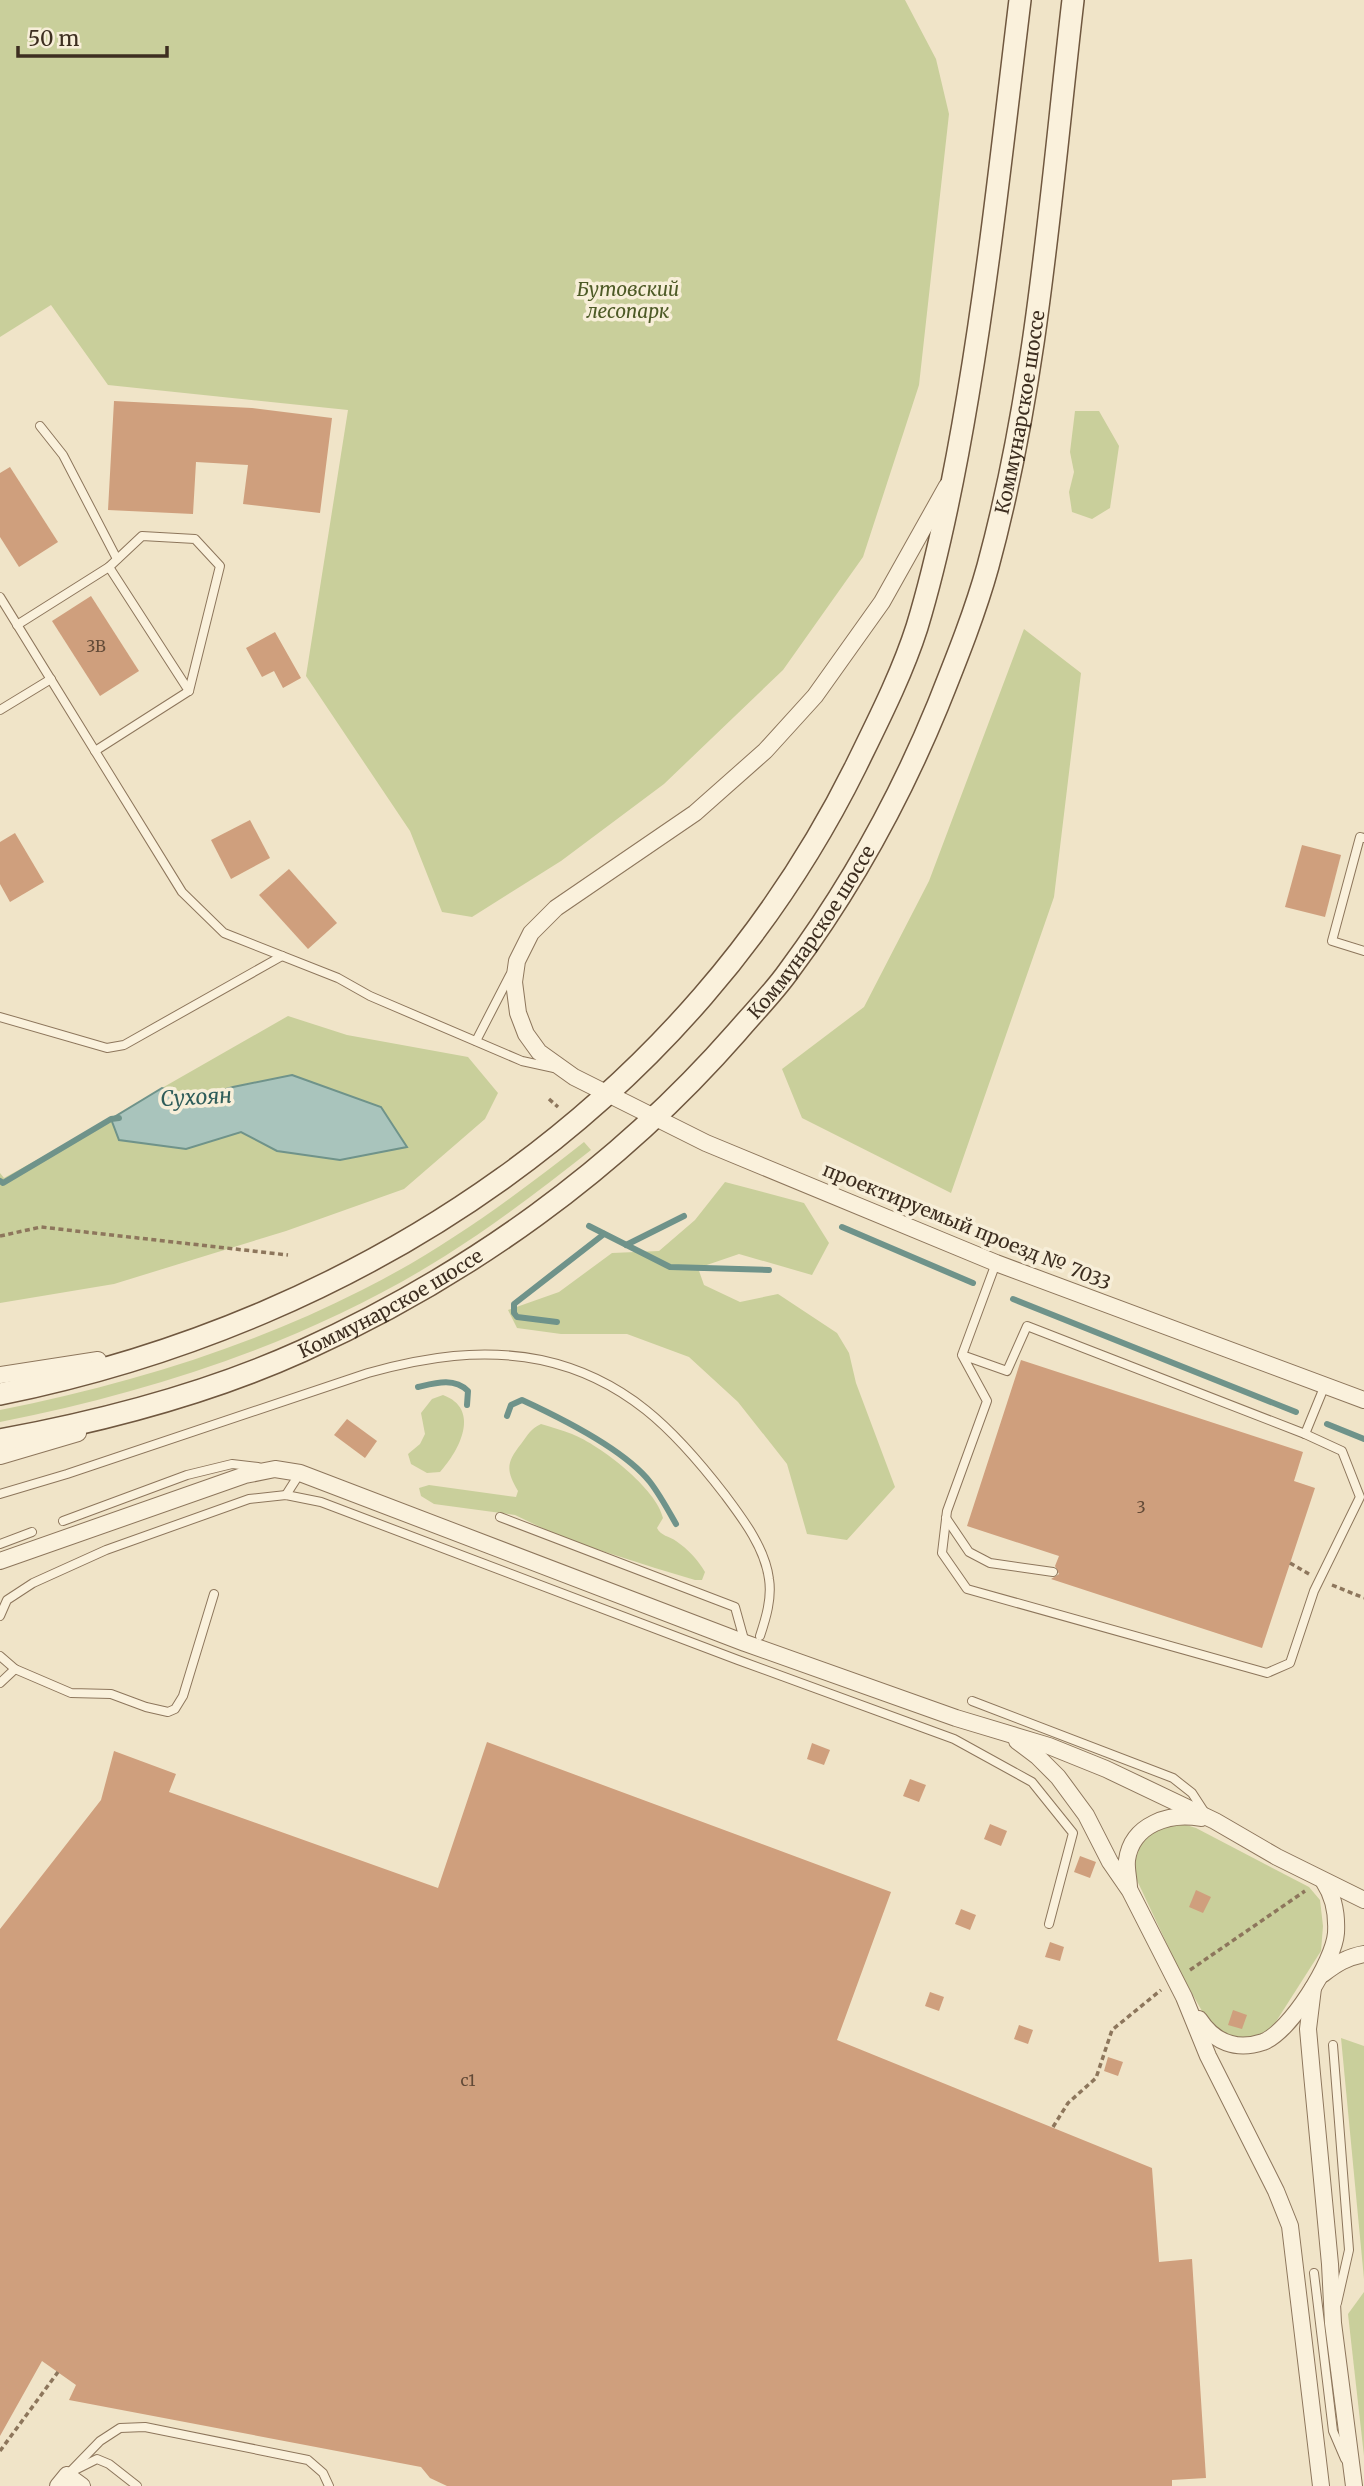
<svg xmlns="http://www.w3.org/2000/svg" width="1364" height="2486" font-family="Merriweather,serif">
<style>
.green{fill:#c9cf9b}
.water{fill:#a9c4bc;stroke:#6f938a;stroke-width:2}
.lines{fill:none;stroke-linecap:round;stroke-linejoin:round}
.stream{stroke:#6f938a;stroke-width:6}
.building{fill:#cf9f7d}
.service-casing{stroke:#8d765c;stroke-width:10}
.minor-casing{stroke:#8d765c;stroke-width:18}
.secondary-casing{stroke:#6f573f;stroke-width:24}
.path{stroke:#8d765c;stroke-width:3.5;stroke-dasharray:5 3.5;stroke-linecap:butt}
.service{stroke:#faf1dc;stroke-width:8}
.minor{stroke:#faf1dc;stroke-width:16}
.secondary{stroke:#faf1dc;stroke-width:21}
.labels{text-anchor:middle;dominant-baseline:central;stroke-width:7;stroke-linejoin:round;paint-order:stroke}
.number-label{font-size:16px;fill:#624a37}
.park-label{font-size:19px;font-style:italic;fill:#4d5a26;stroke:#f7eed8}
.street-label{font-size:19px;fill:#3d2e20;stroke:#f7eed8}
.water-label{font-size:21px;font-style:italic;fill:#2f5d5a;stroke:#f7eed8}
</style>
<rect width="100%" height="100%" fill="#f0e4c8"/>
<!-- green -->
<g class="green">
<polygon points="0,0 905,0 936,59 949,114 919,385 863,557 783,670 664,784 561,861 472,917 442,912 410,831 306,676 348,410 108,385 51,305 0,337"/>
<polygon points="1075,411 1099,411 1119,446 1110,508 1092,519 1072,512 1069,492 1074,472 1070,452"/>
<polygon points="1024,629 1081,673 1054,897 951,1193 802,1118 782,1069 864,1007 929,881"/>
<polygon points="288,1016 347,1035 468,1057 498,1093 485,1119 404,1189 286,1231 114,1284 0,1303 0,1173 4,1178 111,1119 119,1140 186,1149 241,1131 277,1151 292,1075 233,1087 196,1098 162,1088"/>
<path d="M584 1142 591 1150C544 1187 496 1224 445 1256 310 1341 156 1391 0 1422V1410C126 1385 248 1348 362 1290 442 1250 514 1197 584 1142Z"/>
<polygon points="725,1182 804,1203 829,1243 812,1275 739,1254 698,1268 704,1285 740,1302 778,1294 837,1333 849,1353 856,1383 895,1487 847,1540 807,1534 787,1464 738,1402 689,1357 627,1334 561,1334 517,1328 508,1310 559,1292 612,1253 659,1251 695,1220"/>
<path d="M443 1395C481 1409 460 1450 440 1472L427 1473 411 1464 408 1454 420 1444 425 1434 421 1413 432 1399Z"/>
<path d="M541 1424C551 1427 562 1430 572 1434 600 1445 657 1489 663 1518L657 1528C661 1536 669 1536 676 1541 688 1549 698 1560 705 1572L702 1580H695L655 1568 565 1539 515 1515 434 1504 421 1496 419 1488 429 1485 516 1497 518 1491C506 1470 506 1463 521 1444 528 1435 530 1429 541 1424Z"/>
<path d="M1183 1824 1196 1828 1309 1887 1320 1900 1323 1926 1321 1951 1270 2031 1251 2038H1230L1210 2025 1182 1976 1134 1874C1136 1841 1149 1826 1183 1824Z"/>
<polygon points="1341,2038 1364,2046 1364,2279"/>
<polygon points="1364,2292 1364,2456 1348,2314"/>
</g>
<!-- water -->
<polygon class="water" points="292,1075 381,1107 407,1147 340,1160 277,1151 241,1132 186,1149 119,1140 111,1119 162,1088 196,1098 233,1087"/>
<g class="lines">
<!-- stream -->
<g class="stream">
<polyline points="0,1181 3,1183 111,1119 119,1118"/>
<polyline points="589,1226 670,1267 769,1270"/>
<polyline points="842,1227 973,1283"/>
<polyline points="626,1245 684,1216"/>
<polyline points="1013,1299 1296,1412"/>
<polyline points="557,1322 517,1317 514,1313 514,1304 604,1234"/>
<path d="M418 1387C435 1383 454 1377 468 1391L467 1405"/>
<path d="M507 1416 511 1405 522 1400C561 1418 624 1449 650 1482 660 1495 668 1510 676 1524"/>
<polyline points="1327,1424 1364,1439"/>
</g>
</g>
<!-- building -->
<g class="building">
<polygon points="114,401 252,408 332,418 320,513 243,504 248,465 196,462 193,514 108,510"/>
<polygon points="10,467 58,542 19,567 0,537 0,473"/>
<polygon points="91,596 139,671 100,696 52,621"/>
<polygon points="275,632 301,678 283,688 274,671 262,677 246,648"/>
<polygon points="250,820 270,858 231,879 211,840"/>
<polygon points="15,833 44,882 10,902 0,884 0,842"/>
<polygon points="1302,845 1341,855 1325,917 1285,907"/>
<polygon points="289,869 337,923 308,949 259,895"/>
<polygon points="1021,1360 1303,1452 1294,1481 1315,1488 1262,1648 1051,1579 1059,1574 1055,1566 1059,1556 967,1526"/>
<polygon points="347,1419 377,1441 365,1458 334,1435"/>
<polygon points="487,1742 891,1892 837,2040 1152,2168 1159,2262 1192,2259 1206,2478 1172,2480 1172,2486 447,2486 430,2478 421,2467 69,2400 76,2385 42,2361 0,2436 0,1929 101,1800 114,1751 176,1774 169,1792 438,1888"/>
<polygon points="812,1743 830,1750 824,1765 807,1759"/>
<polygon points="910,1779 926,1785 919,1802 903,1796"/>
<polygon points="990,1824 1007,1831 1001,1846 984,1839"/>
<polygon points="1080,1856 1096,1862 1090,1878 1074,1872"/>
<polygon points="1196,1890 1211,1897 1203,1913 1189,1907"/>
<polygon points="961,1909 976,1915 970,1930 955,1924"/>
<polygon points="1050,1942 1064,1947 1060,1961 1045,1957"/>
<polygon points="930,1992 944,1997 939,2011 925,2006"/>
<polygon points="1233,2010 1247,2015 1242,2029 1228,2025"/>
<polygon points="1019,2025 1033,2030 1028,2044 1014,2039"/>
<polygon points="1108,2057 1123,2062 1118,2076 1104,2071"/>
</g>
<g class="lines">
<!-- service casing -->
<g class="service-casing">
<g id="service">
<polyline points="40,426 63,455 117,559"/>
<polyline points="109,567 142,536 195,539 220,566 189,691"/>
<polyline points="0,597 182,892 224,933 338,978 370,996 522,1061 554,1068"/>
<polyline points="17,625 109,567 189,691 95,751"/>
<polyline points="0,710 51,679"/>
<polyline points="1364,838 1360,837 1332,941 1364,951"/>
<polyline points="0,1017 107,1048 124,1045 282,956"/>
<polyline points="476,1041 510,975"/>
<polyline points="962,1355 1007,1371 1027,1326 1305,1434 1342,1451 1360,1497 1314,1591 1290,1663 1267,1673 967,1589 942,1553 947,1511 987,1401 962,1355 996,1263"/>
<polyline points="1305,1434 1325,1385"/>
<path d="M0 1494 67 1474 368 1373C425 1357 482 1348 541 1360 625 1378 675 1430 725 1495 743 1519 765 1548 769 1579 772 1598 766 1618 760 1636"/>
<polyline points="286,1495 300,1473"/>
<polyline points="500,1517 735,1607 745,1643"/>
<polyline points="946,1518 969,1552 990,1563 1053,1572"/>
<polyline points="63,1521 187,1475 232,1464 258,1467"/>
<polyline points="0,1544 32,1532"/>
<polyline points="0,1616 7,1600 33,1583 106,1550 249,1499 286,1495 321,1502 738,1660 954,1739 1032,1782 1073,1833 1049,1924"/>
<polyline points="0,1656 15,1669 71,1693 111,1694 146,1707 168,1712 175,1709 183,1696 214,1594"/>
<polyline points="0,1683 15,1669"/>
<polyline points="972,1701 1173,1778 1192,1793 1205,1813"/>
<polyline points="1333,2045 1349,2250 1337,2303"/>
<polyline points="1314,2273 1333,2431 1345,2459"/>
<polyline points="75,2470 97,2459 109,2464 137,2486"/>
<polyline points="67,2475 100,2441 120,2428 145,2427 308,2460 323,2473 329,2486"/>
</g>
</g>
<!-- minor casing -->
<g class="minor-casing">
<g id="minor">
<polyline points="947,486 882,602 815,696 765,751 695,813 556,908 531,933 517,961 514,982 518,1013 526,1034 539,1052 574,1077 706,1143 996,1263 1364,1400"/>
<polyline points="0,1375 98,1360"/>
<polyline points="0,1456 78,1433"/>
<polyline points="0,1561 245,1475 275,1469 300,1473 745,1643 956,1718 1049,1746 1106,1769 1215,1821 1277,1857 1364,1900"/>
<polyline points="1017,1741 1037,1756 1058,1777 1086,1815 1110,1862 1130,1891 1184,1997 1208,2056 1276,2191 1290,2226 1321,2486"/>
<path d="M1129 1888C1129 1880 1126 1869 1127 1860 1132 1824 1170 1812 1201 1818"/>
<path d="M1323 1974C1336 1964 1347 1957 1364 1954"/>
<polyline points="1313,1988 1308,2029 1312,2074 1330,2264 1333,2323 1354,2486"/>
<path d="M1199 2019C1214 2042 1236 2051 1263 2042 1290 2032 1334 1961 1336 1933 1337 1915 1334 1897 1324 1882"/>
<polyline points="58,2486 67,2475 82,2486"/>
</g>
</g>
<!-- secondary casing -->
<g class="secondary-casing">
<g id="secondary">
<path d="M0 1394C365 1320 689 1103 856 766 878 721 902 674 917 627 940 551 955 473 968 395 990 264 1004 132 1020 0"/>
<path id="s1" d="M0 1440C103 1421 207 1394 302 1351 468 1276 617 1169 737 1032 754 1012 773 993 788 972 849 890 899 800 938 705 956 660 975 613 988 566 1038 382 1051 189 1073 0"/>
</g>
</g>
<!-- path -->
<g class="path">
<polyline points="549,1099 558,1107"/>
<polyline points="0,1236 41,1227 288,1255"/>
<polyline points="1290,1563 1309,1574"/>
<polyline points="1332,1585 1364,1598"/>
<polyline points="1190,1970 1305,1891"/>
<polyline points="1053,2127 1068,2103 1096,2078 1112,2030 1161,1990"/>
<polyline points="0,2451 58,2372"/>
</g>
<!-- service -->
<use href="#service" class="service"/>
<!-- minor -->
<use href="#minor" class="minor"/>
<!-- secondary -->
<use href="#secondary" class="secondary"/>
</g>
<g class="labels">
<!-- number labels -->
<g class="number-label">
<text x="96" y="646">3В</text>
<text x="1141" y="1507">3</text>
<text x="468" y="2080">с1</text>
</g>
<!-- park labels -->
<g class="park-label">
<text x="628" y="289">Бутовский<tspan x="628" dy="22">лесопарк</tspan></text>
</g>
<!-- street labels -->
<g class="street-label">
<text stroke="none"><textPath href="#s1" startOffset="1550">Коммунарское шоссе</textPath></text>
<text stroke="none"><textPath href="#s1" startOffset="984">Коммунарское шоссе</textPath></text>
<text transform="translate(967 1226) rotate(22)">проектируемый проезд № 7033</text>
<text stroke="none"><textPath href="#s1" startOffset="416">Коммунарское шоссе</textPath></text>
</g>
<!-- water labels -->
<g class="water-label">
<text transform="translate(196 1097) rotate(-3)">Сухоян</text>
</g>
</g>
<!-- scale -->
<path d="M18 46v10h149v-10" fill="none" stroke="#3d2e20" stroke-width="3.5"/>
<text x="28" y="46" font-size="21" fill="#3d2e20" stroke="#f7eed8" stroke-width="5" paint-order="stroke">50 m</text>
</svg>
